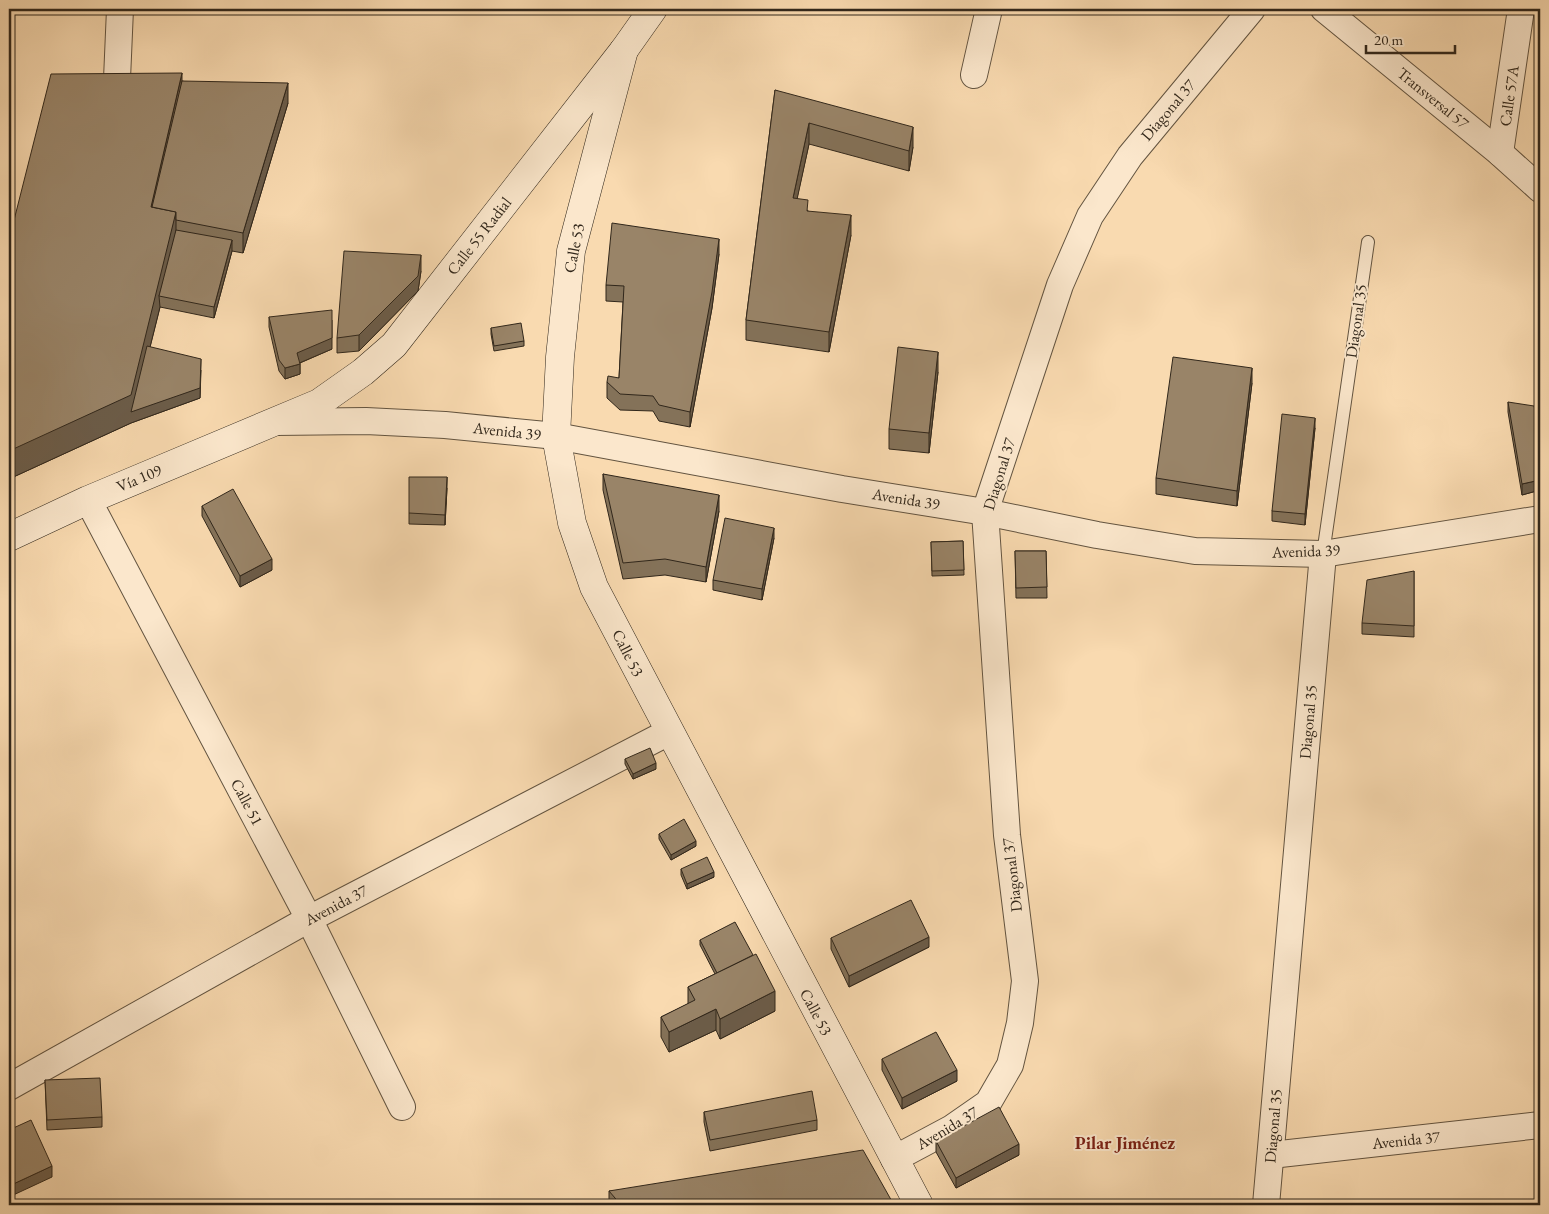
<svg xmlns="http://www.w3.org/2000/svg" width="1549" height="1214" font-family="'EB Garamond',serif">
<style>
.lines{fill:none;stroke-linecap:round;stroke-linejoin:round}
.lane-casing{stroke:#635440;stroke-width:14}
.street-casing{stroke:#635440;stroke-width:28}
.secondary-casing{stroke:#31271b;stroke-width:29}
.lane{stroke:#fbe7cc;stroke-width:12}
.street{stroke:#fbe7cc;stroke-width:26}
.secondary{stroke:#fbe7cc;stroke-width:28}
.wall{fill:#847259;stroke:#31271b}
.shaded-wall{fill:#6b5c49;stroke:#31271b}
.building{fill:#998468;stroke:#31271b}
.labels{text-anchor:middle;dominant-baseline:central;stroke-width:4;stroke-linejoin:round;paint-order:stroke}
.street-label{font-size:16px;fill:#31271b;stroke:#fbe7cc}
.neighbourhood-label{font-size:18px;font-weight:bold;fill:#7a1f14;stroke:#fbe7cc}
</style>
<rect width="100%" height="100%" fill="#f9dab0"/>
<filter id="stains"><feTurbulence type="fractalNoise" baseFrequency=".004" numOctaves="4"/><feColorMatrix values="0 0 0 0 .2 0 0 0 0 .09 0 0 0 0 .02 0 0 0 .5 -.17"/></filter>
<radialGradient id="worn" r=".72"><stop offset=".6" stop-color="#630" stop-opacity="0"/><stop offset="1" stop-color="#630" stop-opacity=".3"/></radialGradient>
<g class="lines">
<!-- lane casing -->
<g class="lane-casing">
<polyline id="lane" points="1323,554 1368,242"/>
</g>
<!-- street casing -->
<g class="street-casing">
<g id="street">
<polyline points="1324,9 1500,153 1540,189"/>
<polyline points="974,75 989,9"/>
<polyline points="117,79 120,9"/>
<polyline points="1500,153 1521,9"/>
<polyline points="274,422 366,421 445,425 556,436 842,489 985,512 1097,535 1195,551 1323,554 1540,519"/>
<polyline points="88,500 309,919 402,1107"/>
<polyline points="9,1087 309,919 669,732"/>
<polyline points="1271,1155 1540,1125"/>
<polyline points="894,1159 952,1128 988,1103 1010,1065 1020,1023 1025,981 1007,835 985,512 1060,285 1090,216 1130,156 1252,9"/>
<polyline points="1266,1205 1323,554"/>
</g>
</g>
<!-- secondary casing -->
<g class="secondary-casing">
<g id="secondary">
<polyline points="624,50 571,251 560,357 556,436 572,523 594,587 919,1205"/>
<polyline points="9,537 88,500 319,403 363,372 394,345 624,50 653,9"/>
</g>
</g>
<!-- lane -->
<use href="#lane" class="lane"/>
<!-- street -->
<use href="#street" class="street"/>
<!-- secondary -->
<use href="#secondary" class="secondary"/>
</g>
<!-- wall -->
<g class="wall">
<polygon points="182,81 288,103 243,253 232,251 214,318 160,307 150,347 201,370 200,398 131,423 9,479 9,240"/>
<polygon points="775,90 913,147 909,171 809,144 797,198 808,211 851,235 829,352 746,340 746,320"/>
<polygon points="719,254 712,308 690,427 659,421 653,411 620,410 607,398 607,382 619,378 623,302 606,301 606,285"/>
<polygon points="421,271 418,291 359,351 337,353 337,338"/>
<polygon points="269,317 332,349 300,363 300,374 285,379 279,371 269,327"/>
<polygon points="491,328 524,341 524,346 494,351 491,334"/>
<polygon points="938,372 929,453 889,449 889,429"/>
<polygon points="1252,383 1237,506 1156,494 1156,478"/>
<polygon points="1508,402 1540,430 1540,490 1522,495 1508,412"/>
<polygon points="1315,428 1305,525 1272,521 1272,511"/>
<polygon points="603,474 719,511 706,582 665,575 623,579 603,490"/>
<polygon points="447,488 445,525 409,524 409,513"/>
<polygon points="202,506 272,570 240,587 202,516"/>
<polygon points="774,538 762,600 713,590 713,580"/>
<polygon points="963,541 964,575 932,576 931,542"/>
<polygon points="1015,551 1046,551 1047,598 1016,598"/>
<polygon points="1414,571 1414,637 1362,634 1362,623"/>
<polygon points="625,759 656,769 633,779 625,764"/>
<polygon points="659,834 696,846 671,860 659,839"/>
<polygon points="681,869 714,877 687,889 681,875"/>
<polygon points="831,938 929,947 849,987 831,949"/>
<polygon points="700,940 775,1011 720,1039 716,1030 669,1052 661,1037 661,1017 688,1004 688,987 715,974 700,945"/>
<polygon points="882,1059 957,1081 902,1109 882,1070"/>
<polygon points="45,1080 102,1117 102,1127 47,1130"/>
<polygon points="704,1112 817,1120 817,1130 710,1151 704,1122"/>
<polygon points="936,1141 1019,1155 956,1188 936,1152"/>
<polygon points="609,1191 894,1205 609,1205"/>
</g>
<!-- shaded-wall -->
<g class="shaded-wall">
<polygon points="182,73 182,101 155,216 151,207"/>
<polygon points="288,83 288,103 243,253 243,233"/>
<polygon points="809,123 809,144 793,218 793,198"/>
<polygon points="913,127 913,147 909,171 909,151"/>
<polygon points="176,212 176,240 159,296 160,307 134,411 201,359 200,398 131,423 9,479 9,451"/>
<polygon points="851,215 851,235 829,352 829,332"/>
<polygon points="719,239 719,254 712,308 690,427 690,412"/>
<polygon points="232,240 232,251 214,318 214,307"/>
<polygon points="421,255 421,271 418,291 359,351 359,335"/>
<polygon points="332,320 332,349 297,364 297,353"/>
<polygon points="938,352 938,372 929,453 929,433"/>
<polygon points="300,364 300,374 285,379 285,368"/>
<polygon points="1252,368 1252,383 1237,506 1237,491"/>
<polygon points="1315,418 1315,428 1305,525 1305,514"/>
<polygon points="447,477 447,488 445,525 445,515"/>
<polygon points="1540,480 1540,490 1522,495 1522,484"/>
<polygon points="719,495 719,511 706,582 706,567"/>
<polygon points="774,528 774,538 762,600 762,589"/>
<polygon points="272,559 272,570 240,587 240,576"/>
<polygon points="656,763 656,769 633,779 633,774"/>
<polygon points="696,841 696,846 671,860 671,855"/>
<polygon points="714,872 714,877 687,889 687,884"/>
<polygon points="929,937 929,947 849,987 849,976"/>
<polygon points="775,991 775,1011 720,1039 720,1019"/>
<polygon points="716,1009 716,1030 669,1052 669,1032"/>
<polygon points="957,1070 957,1081 902,1109 902,1098"/>
<polygon points="1019,1144 1019,1155 956,1188 956,1178"/>
<polygon points="52,1166 52,1177 9,1197 9,1186"/>
</g>
<!-- building -->
<g class="building">
<polygon points="182,73 151,207 176,212 131,395 9,451 9,240 51,74"/>
<polygon points="182,81 288,83 243,233 176,220 176,212 152,207"/>
<polygon points="775,90 913,127 909,151 809,123 793,198 808,200 807,211 851,215 829,332 746,320"/>
<polygon points="612,223 719,239 712,292 690,412 659,405 653,396 620,394 607,382 608,376 619,378 624,286 606,285"/>
<polygon points="176,230 232,240 214,307 159,296"/>
<polygon points="344,251 421,255 418,276 359,335 337,338"/>
<polygon points="332,310 332,338 297,353 300,364 285,368 279,360 269,317"/>
<polygon points="521,323 524,341 494,346 491,328"/>
<polygon points="147,346 201,359 200,388 131,412"/>
<polygon points="898,347 938,352 929,433 889,429"/>
<polygon points="1173,357 1252,368 1237,491 1156,478"/>
<polygon points="1508,402 1534,406 1540,430 1540,480 1522,484"/>
<polygon points="1282,414 1315,418 1305,514 1272,511"/>
<polygon points="603,474 719,495 706,567 665,559 623,563"/>
<polygon points="409,477 447,477 445,515 409,513"/>
<polygon points="233,489 272,559 240,576 202,506"/>
<polygon points="725,518 774,528 762,589 713,580"/>
<polygon points="963,541 964,570 932,571 931,542"/>
<polygon points="1015,551 1046,551 1047,587 1016,588"/>
<polygon points="1414,571 1414,626 1362,623 1367,580"/>
<polygon points="650,748 656,763 633,774 625,759"/>
<polygon points="684,819 696,841 671,855 659,834"/>
<polygon points="707,857 714,872 687,884 681,869"/>
<polygon points="911,900 929,937 849,976 831,938"/>
<polygon points="735,922 753,955 717,973 700,940"/>
<polygon points="756,954 775,991 720,1019 716,1009 669,1032 661,1017 695,1000 688,987"/>
<polygon points="936,1032 957,1070 902,1098 882,1059"/>
<polygon points="100,1078 102,1117 47,1120 45,1080"/>
<polygon points="812,1091 817,1120 710,1140 704,1112"/>
<polygon points="999,1107 1019,1144 956,1178 936,1141"/>
<polygon points="31,1120 52,1166 9,1186 9,1130"/>
<polygon points="863,1150 894,1205 621,1205 609,1191"/>
</g>
<g class="labels">
<!-- street labels -->
<g class="street-label">
<text transform="translate(1509 96) rotate(-82)">Calle 57A</text>
<text transform="translate(1433 98) rotate(39)">Transversal 57</text>
<text transform="translate(1168 110) rotate(-50)">Diagonal 37</text>
<text transform="translate(479 236) rotate(-52)">Calle 55 Radial</text>
<text transform="translate(574 248) rotate(-79)">Calle 53</text>
<text transform="translate(1356 321) rotate(-82)">Diagonal 35</text>
<text transform="translate(507 431) rotate(6)">Avenida 39</text>
<text transform="translate(999 474) rotate(-73)">Diagonal 37</text>
<text transform="translate(139 478) rotate(-23)">Vía 109</text>
<text transform="translate(906 499) rotate(9)">Avenida 39</text>
<text transform="translate(1306 551) rotate(-2)">Avenida 39</text>
<text transform="translate(628 653) rotate(63)">Calle 53</text>
<text transform="translate(1308 722) rotate(-85)">Diagonal 35</text>
<text transform="translate(247 802) rotate(62)">Calle 51</text>
<text transform="translate(1012 875) rotate(-97)">Diagonal 37</text>
<text transform="translate(336 905) rotate(-28)">Avenida 37</text>
<text transform="translate(816 1012) rotate(62)">Calle 53</text>
<text transform="translate(1273 1126) rotate(-85)">Diagonal 35</text>
<text transform="translate(947 1128) rotate(-31)">Avenida 37</text>
<text transform="translate(1406 1140) rotate(-6)">Avenida 37</text>
</g>
<!-- neighbourhood labels -->
<g class="neighbourhood-label">
<text x="1125" y="1142">Pilar Jiménez</text>
</g>
</g>
<!-- margin -->
<rect width="1549" height="1214" fill="none" stroke="#f9dab0" stroke-width="30"/>
<rect x="10" y="10" width="1529" height="1194" fill="none" stroke="#31271b" stroke-width="2.5"/>
<rect x="15" y="15" width="1519" height="1184" fill="none" stroke="#31271b"/>
<!-- scale -->
<path d="M1366 45v8h89v-8" fill="none" stroke="#31271b" stroke-width="2.5"/>
<text x="1374" y="45" font-size="15" fill="#31271b" stroke="#fbe7cc" stroke-width="4" paint-order="stroke">20 m</text>
<rect width="100%" height="100%" filter="url(#stains)"/>
<rect width="100%" height="100%" fill="url(#worn)"/>
</svg>
